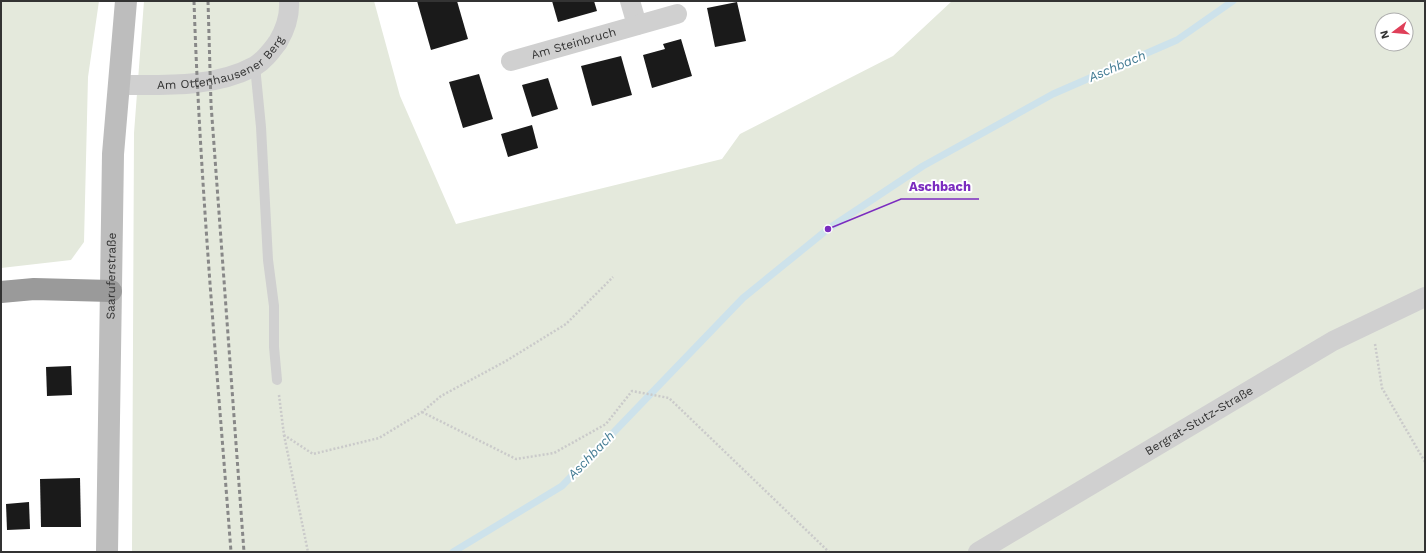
<svg xmlns="http://www.w3.org/2000/svg" width="1426" height="553" font-family="'Work Sans',sans-serif">
<style>
.green{fill:#e4e9dc;fill-rule:evenodd}
.lines{fill:none;stroke-linecap:round;stroke-linejoin:round}
.stream{stroke:#cde2eb;stroke-width:7}
.building{fill:#1a1a1a}
.path{stroke:#cacaca;stroke-width:2.5;stroke-dasharray:2 2;stroke-linecap:butt}
.service{stroke:#d0d0d0;stroke-width:10}
.minor{stroke:#d0d0d0;stroke-width:20}
.secondary{stroke:#bdbdbd;stroke-width:22}
.motorway{stroke:#9a9a9a;stroke-width:22}
.rail{stroke:#888;stroke-width:3;stroke-dasharray:4 3;stroke-linecap:butt}
.labels{text-anchor:middle;dominant-baseline:central;stroke-width:4;stroke-linejoin:round;paint-order:stroke}
.street-label{font-size:12px;fill:#333;stroke:#fff}
.water-label{font-size:13px;font-style:italic;fill:#427b93;stroke:#fff}
.leader{fill:none;stroke:#7b2cbf;stroke-width:1.5}
.callout-dot{fill:#7b2cbf;stroke:#fff;stroke-width:1.5}
.callout-label{font-size:13px;text-anchor:middle;font-weight:bold;fill:#7b2cbf;stroke:#fff;stroke-width:4;stroke-linejoin:round;paint-order:stroke}
</style>
<rect width="100%" height="100%" fill="#fff"/>
<!-- green -->
<g class="green">
<polygon points="1,1 99,1 88,77 84,242 71,260 1,268"/>
<path d="M144 1H374L400 96 456 224 722 159 740 134 893 56 952 1H1425V552H132L134 133ZM1382 20H1406V44H1382Z"/>
</g>
<g class="lines">
<!-- stream -->
<polyline class="stream" points="453,552 562,486 743,298 828,229 923,166 1053,94 1177,40 1233,1"/>
</g>
<!-- building -->
<g class="building">
<polygon points="417,1 457,1 468,39 431,50"/>
<polygon points="552,1 594,1 597,11 558,22"/>
<polygon points="737,2 746,41 715,47 707,8"/>
<polygon points="681,39 692,76 652,88 643,55 665,49 663,44"/>
<polygon points="621,56 632,95 592,106 581,66"/>
<polygon points="479,74 493,119 463,128 449,82"/>
<polygon points="548,78 558,109 532,117 522,85"/>
<polygon points="532,125 538,148 508,157 501,134"/>
<polygon points="71,366 72,395 47,396 46,367"/>
<polygon points="80,478 81,527 41,527 40,479"/>
<polygon points="29,502 30,529 7,530 6,504"/>
</g>
<g class="lines">
<!-- path -->
<g class="path">
<polyline points="1375,344 1382,388 1425,462"/>
<polyline points="279,395 284,435 313,454 379,438 422,412 441,396 506,361 566,324 613,277"/>
<polyline points="422,412 516,459 554,453 606,424 632,391 669,398 829,552"/>
<polyline points="284,435 308,552"/>
</g>
<!-- service -->
<polyline class="service" points="255,66 261,127 268,260 274,306 274,347 277,380"/>
<!-- minor -->
<g class="minor">
<polyline points="630,1 637,25"/>
<path id="s1" d="M511 61 677 14"/>
<path id="s2" d="M119 85C163 85 215 88 255 66 265 60 271 51 278 42 285 30 290 15 289 1"/>
<path id="s3" d="M978 552 1333 341 1425 297"/>
</g>
<!-- secondary -->
<path class="secondary" id="s4" d="M107 552 113 154 126 1"/>
<!-- motorway -->
<polyline class="motorway" points="1,292 34,289 111,291"/>
<!-- rail -->
<g class="rail">
<path d="M194 1C200 185 217 368 231 552"/>
<polyline points="208,1 211,104 244,552"/>
</g>
</g>
<g class="labels">
<!-- street labels -->
<g class="street-label">
<text stroke="none"><textPath href="#s1" startOffset="65">Am Steinbruch</textPath></text>
<text stroke="none"><textPath href="#s2" startOffset="108">Am Ottenhausener Berg</textPath></text>
<text stroke="none"><textPath href="#s4" startOffset="276">Saaruferstraße</textPath></text>
<text stroke="none"><textPath href="#s3" startOffset="257">Bergrat-Stutz-Straße</textPath></text>
</g>
<!-- water labels -->
<g class="water-label">
<text transform="translate(1117 66) rotate(-23)">Aschbach</text>
<text transform="translate(591 455) rotate(-46)">Aschbach</text>
</g>
</g>
<!-- callouts -->
<path class="leader" d="M828 229L901 199H979"/>
<circle class="callout-dot" cx="828" cy="229" r="4"/>
<g class="callout-label">
<text x="940" y="191">Aschbach</text>
</g>
<!-- border -->
<rect width="1426" height="553" fill="none" stroke="#333333" stroke-width="4"/>
<!-- north arrow -->
<g transform="translate(1394 32) rotate(254)"><circle r="19" fill="#ffffff" stroke="#adadad"/>
<path d="M0-3L7 15L0 10L-7 15Z" fill="#df3f59"/>
<text y="-6" font-size="11" font-weight="bold" text-anchor="middle" fill="#333333">N</text>
</g>
</svg>
